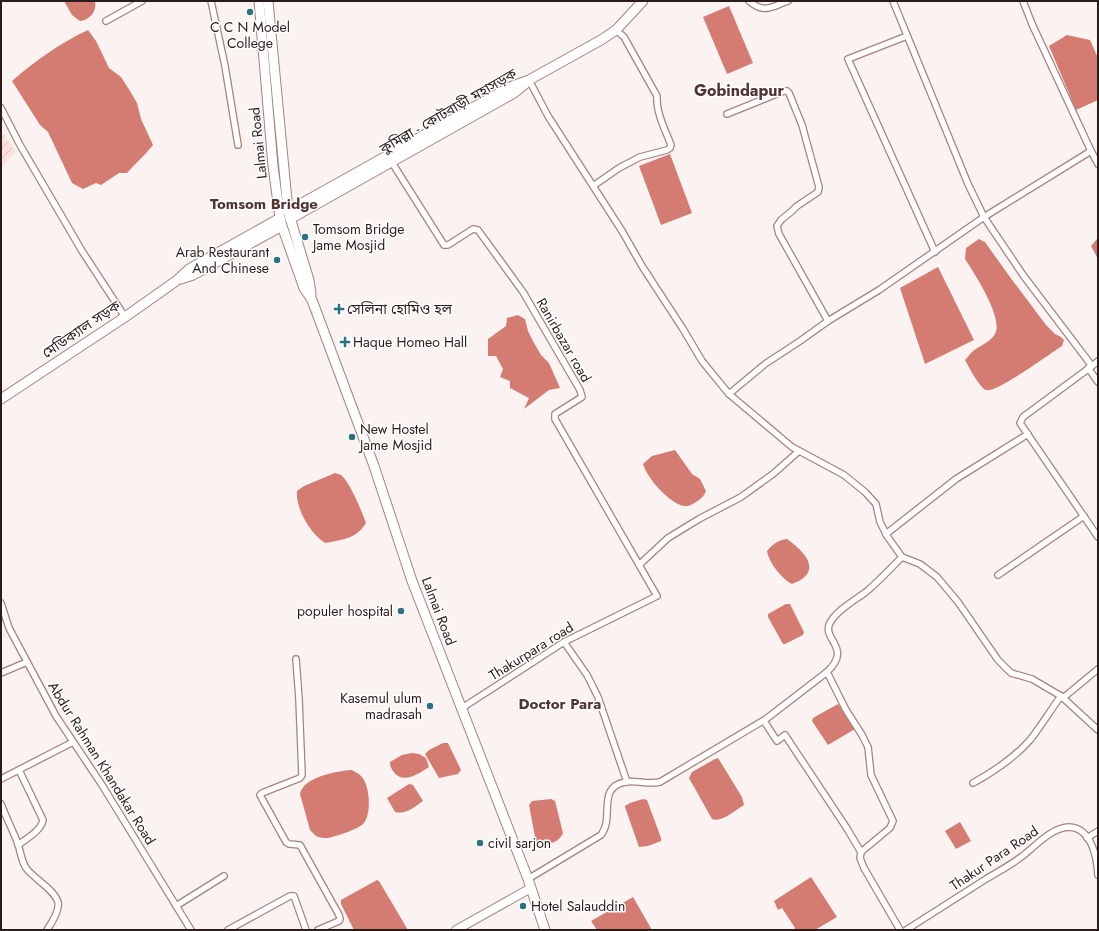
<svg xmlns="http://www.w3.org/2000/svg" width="1099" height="931" font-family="Jost,'Noto Sans Bengali',sans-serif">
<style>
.industrial{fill:url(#industrial-furrows)}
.water{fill:#d47c72}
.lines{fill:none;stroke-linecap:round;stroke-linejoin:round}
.street-casing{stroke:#a5827d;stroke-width:8}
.secondary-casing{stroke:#a5827d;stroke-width:10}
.primary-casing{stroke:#a5827d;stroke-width:11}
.street{stroke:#fff;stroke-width:5.5}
.secondary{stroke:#fff;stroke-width:8}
.primary{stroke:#fff;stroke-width:9}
.poi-dot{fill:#2d7281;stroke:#fff;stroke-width:1.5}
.labels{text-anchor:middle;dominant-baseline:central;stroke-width:3;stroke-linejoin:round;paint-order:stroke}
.poi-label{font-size:14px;fill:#291c1a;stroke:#fff;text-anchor:start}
.street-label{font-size:14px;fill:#291c1a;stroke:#fff}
.neighbourhood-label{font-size:15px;font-weight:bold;fill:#513430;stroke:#fff}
.quarter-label{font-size:16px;font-weight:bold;fill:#513430;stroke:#fff}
</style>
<defs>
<pattern id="industrial-furrows" width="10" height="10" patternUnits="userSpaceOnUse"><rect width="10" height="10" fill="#ffe2de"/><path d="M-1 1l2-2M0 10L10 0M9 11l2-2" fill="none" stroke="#dbc1be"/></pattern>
</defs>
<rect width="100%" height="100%" fill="#fbf3f2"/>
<!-- industrial -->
<polygon class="industrial" points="1,130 16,152 1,168"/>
<!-- water -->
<g class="water">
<path d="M64 1H95C97 11 90 20 80 21L72 15Z"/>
<polygon points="729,6 753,63 727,74 703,17"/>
<path d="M88 30 96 41 109 68 121 77 130 91 137 103 141 119 153 145C145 155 136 163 127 173H119L101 185 96 183 83 189 72 183 48 132 40 125 12 81C35 61 60 43 88 30Z"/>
<polygon points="1067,35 1090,40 1098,58 1098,100 1076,110 1049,46"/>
<polygon points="670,154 692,213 661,225 639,166"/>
<polygon points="1098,238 1098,259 1091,246"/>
<path d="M979 239 985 242 1007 273 1046 325 1055 334 1061 337 1064 340 1062 346C1051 353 995 394 986 390 979 387 969 367 965 360 967 358 969 355 971 353 978 346 990 343 995 334 1004 318 974 273 965 259L966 248Z"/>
<polygon points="938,267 974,340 925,364 900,288"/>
<polygon points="518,315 525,319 528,331 534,343 541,355 549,363 560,388 549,390 524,409 529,398 510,388 510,381 500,377 503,369 496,356 488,356 488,339 506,326 507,318"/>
<path d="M675 450 692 474 700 479 706 491C704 496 701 499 696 502 692 504 689 507 684 506 669 503 647 478 643 464L652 456Z"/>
<path d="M335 473C337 474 339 474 341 475 350 482 362 512 366 523 356 539 344 539 326 543 311 536 295 507 297 491L304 486Z"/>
<path d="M787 539C805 552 824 572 792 584 782 579 769 563 767 551 773 544 778 540 787 539Z"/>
<polygon points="786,604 790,604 804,632 803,635 785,644 783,644 768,617 768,614"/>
<polygon points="838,704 844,712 855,729 828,745 812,721 813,718"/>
<polygon points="443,743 448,743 461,770 458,774 439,778 425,754 429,750"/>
<path d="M412 753 419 754 426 758 429 767C418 774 403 785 393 771 391 768 390 766 390 762L402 755Z"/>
<path d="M718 758 742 797 744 805C735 810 722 823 712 819L689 778 692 772 715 759Z"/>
<path d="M352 770C355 772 360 774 362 777 370 787 372 815 363 824 358 829 335 837 328 838 324 838 320 838 316 836L310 830 300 794C303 777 337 771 352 770Z"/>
<path d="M409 784 413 785 423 801C414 807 406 815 395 812L387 798Z"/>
<path d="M551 799 555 801 563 833C559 843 548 845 538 844L536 842 529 805 532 801Z"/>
<polygon points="643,799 647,800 661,838 661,841 648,846 639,847 625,807 625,806 630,803"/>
<polygon points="960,822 971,841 956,849 945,831"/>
<polygon points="811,877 837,917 815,930 794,930 795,928 782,908 778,910 774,901"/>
<polygon points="377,880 379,881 408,930 354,930 341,904 341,900"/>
<polygon points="633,897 652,930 597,930 591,921"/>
</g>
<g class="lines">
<!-- street casing -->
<g class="street-casing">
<g id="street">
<polyline points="211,1 225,66 238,145"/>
<path d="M749 1C764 14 771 7 788 1"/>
<polyline points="893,1 968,184 984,217 1023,275 1092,366 1023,417 1020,423 1098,537"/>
<polyline points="1023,1 1032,24 1091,151 1098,164"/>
<polyline points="106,21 142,1"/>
<polyline points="907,36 848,59 935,252"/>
<polyline points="529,80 548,116 622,231 642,266 683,329 702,361 729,394 792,447 844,475 865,492 876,504 880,522 887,536 902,557 920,564 937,577 958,602 998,660 1011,673 1032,679 1061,696 1098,730"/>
<polyline points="1,108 20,145 82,251 125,317"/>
<polyline points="727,114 784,91 787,91 789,93 802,125 819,187 818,192 797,206 792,211 781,220 777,226 779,234 828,321"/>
<polyline points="391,161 444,245 448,245 473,229 478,230 523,292 580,390 582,397 555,414 555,419 657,596 564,642 462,708"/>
<path d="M593 186 619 168 640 157 667 150 670 148 671 145C665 129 656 113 657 96L624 37 616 30"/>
<polyline points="1092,366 1098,361"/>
<polyline points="1088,368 1098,382"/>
<polyline points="729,394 765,364 800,341 828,321 879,290 984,217 1091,151"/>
<polyline points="886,534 956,479 1028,434"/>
<polyline points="639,565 668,538 699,519 741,497 773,474 799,451"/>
<polyline points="998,575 1084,516"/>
<polyline points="1,603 9,628 56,716 102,785 191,930"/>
<polyline points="564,642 587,675 598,697 627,782"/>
<polyline points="296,659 299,699 302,775 300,778 262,793 260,795 286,842 289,844 300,845 339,915 340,919 339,921 318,930"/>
<polyline points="827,672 846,710 862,735 868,747 871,775 893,821 890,828 861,852"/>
<polyline points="1,673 27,662"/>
<polyline points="1063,698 1098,669"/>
<polyline points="764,721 777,741 785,735 846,827 861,852 860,858 864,868 900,930"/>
<polyline points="1,779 73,742"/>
<path d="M973 783C993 772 1015 757 1030 740 1041 726 1050 711 1061 696"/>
<path d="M1 804C6 817 13 831 18 844 21 853 21 860 26 868 34 879 54 889 58 902 60 910 51 924 47 930"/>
<polyline points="1087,838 1098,831"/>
<path d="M18 845C26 839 41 831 43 820L19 770"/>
<path d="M528 879 601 835C615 817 596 788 625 782 637 780 648 785 660 782L766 719 827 672C852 648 824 641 829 625 834 612 855 600 866 592 879 581 890 569 902 557"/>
<polyline points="176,906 224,876"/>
<polyline points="228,930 290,896 294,896 306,930"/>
<path d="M906 930C933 913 959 896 986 879 999 871 1013 864 1025 854 1036 845 1053 827 1069 827 1092 828 1097 858 1098 875"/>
</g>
</g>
<!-- secondary casing -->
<g class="secondary-casing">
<polyline id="secondary" points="456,930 531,888"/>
</g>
<!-- primary casing -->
<g class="primary-casing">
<g id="primary">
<polyline points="259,1 273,166 280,218 282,226 304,288 312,300 374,466 412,581 528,879 545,930"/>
<polyline points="268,1 288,211 309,280 311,294"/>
<polyline points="288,211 510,87 529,80 601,40 616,30 643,1"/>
<polyline points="290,219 514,93 525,84"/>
<polyline points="181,279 193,275 282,226"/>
<polyline points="1,399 125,317 176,281 189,269 280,218"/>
</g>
</g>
<!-- street -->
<use href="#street" class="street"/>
<!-- secondary -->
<use href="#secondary" class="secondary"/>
<!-- primary -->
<use href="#primary" class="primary"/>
</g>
<!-- markers -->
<g class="poi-dot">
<circle cx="250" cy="12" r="4"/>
<circle cx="305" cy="237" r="4"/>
<circle cx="277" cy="260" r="4"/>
<path d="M337 303h4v4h4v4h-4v4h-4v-4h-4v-4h4z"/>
<path d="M343 336h4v4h4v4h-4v4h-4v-4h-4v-4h4z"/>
<circle cx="352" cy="437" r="4"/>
<circle cx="401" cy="611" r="4"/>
<circle cx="430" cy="706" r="4"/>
<circle cx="480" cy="843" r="4"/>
<circle cx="523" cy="906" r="4"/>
</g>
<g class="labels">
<!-- poi labels -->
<g class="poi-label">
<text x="250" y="27" text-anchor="middle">C C N Model<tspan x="250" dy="16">College</tspan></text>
<text x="313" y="229">Tomsom Bridge<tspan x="313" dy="16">Jame Mosjid</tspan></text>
<text x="269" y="252" text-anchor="end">Arab Restaurant<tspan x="269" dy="16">And Chinese</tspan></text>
<text x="347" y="309">সেলিনা হোমিও হল</text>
<text x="353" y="342">Haque Homeo Hall</text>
<text x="360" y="429">New Hostel<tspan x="360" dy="16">Jame Mosjid</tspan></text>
<text x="393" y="611" text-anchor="end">populer hospital</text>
<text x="422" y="698" text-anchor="end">Kasemul ulum<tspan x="422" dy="16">madrasah</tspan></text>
<text x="488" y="843">civil sarjon</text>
<text x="531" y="906">Hotel Salauddin</text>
</g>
<!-- street labels -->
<g class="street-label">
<text transform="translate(448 111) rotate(-30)">কুমিল্লা - কোটবাড়ী মহাসড়ক</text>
<text transform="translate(258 143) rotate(-96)">Lalmai Road</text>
<text transform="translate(81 329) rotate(-34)">মেডিক্যাল সড়ক</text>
<text transform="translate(564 340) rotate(60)">Ranirbazar road</text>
<text transform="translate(439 611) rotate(69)">Lalmai Road</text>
<text transform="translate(531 651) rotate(-32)">Thakurpara road</text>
<text transform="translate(102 763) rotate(58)">Abdur Rahman Khandakar Road</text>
<text transform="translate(994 858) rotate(-34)">Thakur Para Road</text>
</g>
<!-- neighbourhood labels -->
<g class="neighbourhood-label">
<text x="264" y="204">Tomsom Bridge</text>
<text x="560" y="704">Doctor Para</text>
</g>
<!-- quarter labels -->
<g class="quarter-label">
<text x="739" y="90">Gobindapur</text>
</g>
</g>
<!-- border -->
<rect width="1099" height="931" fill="none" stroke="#291c1a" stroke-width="4"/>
</svg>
